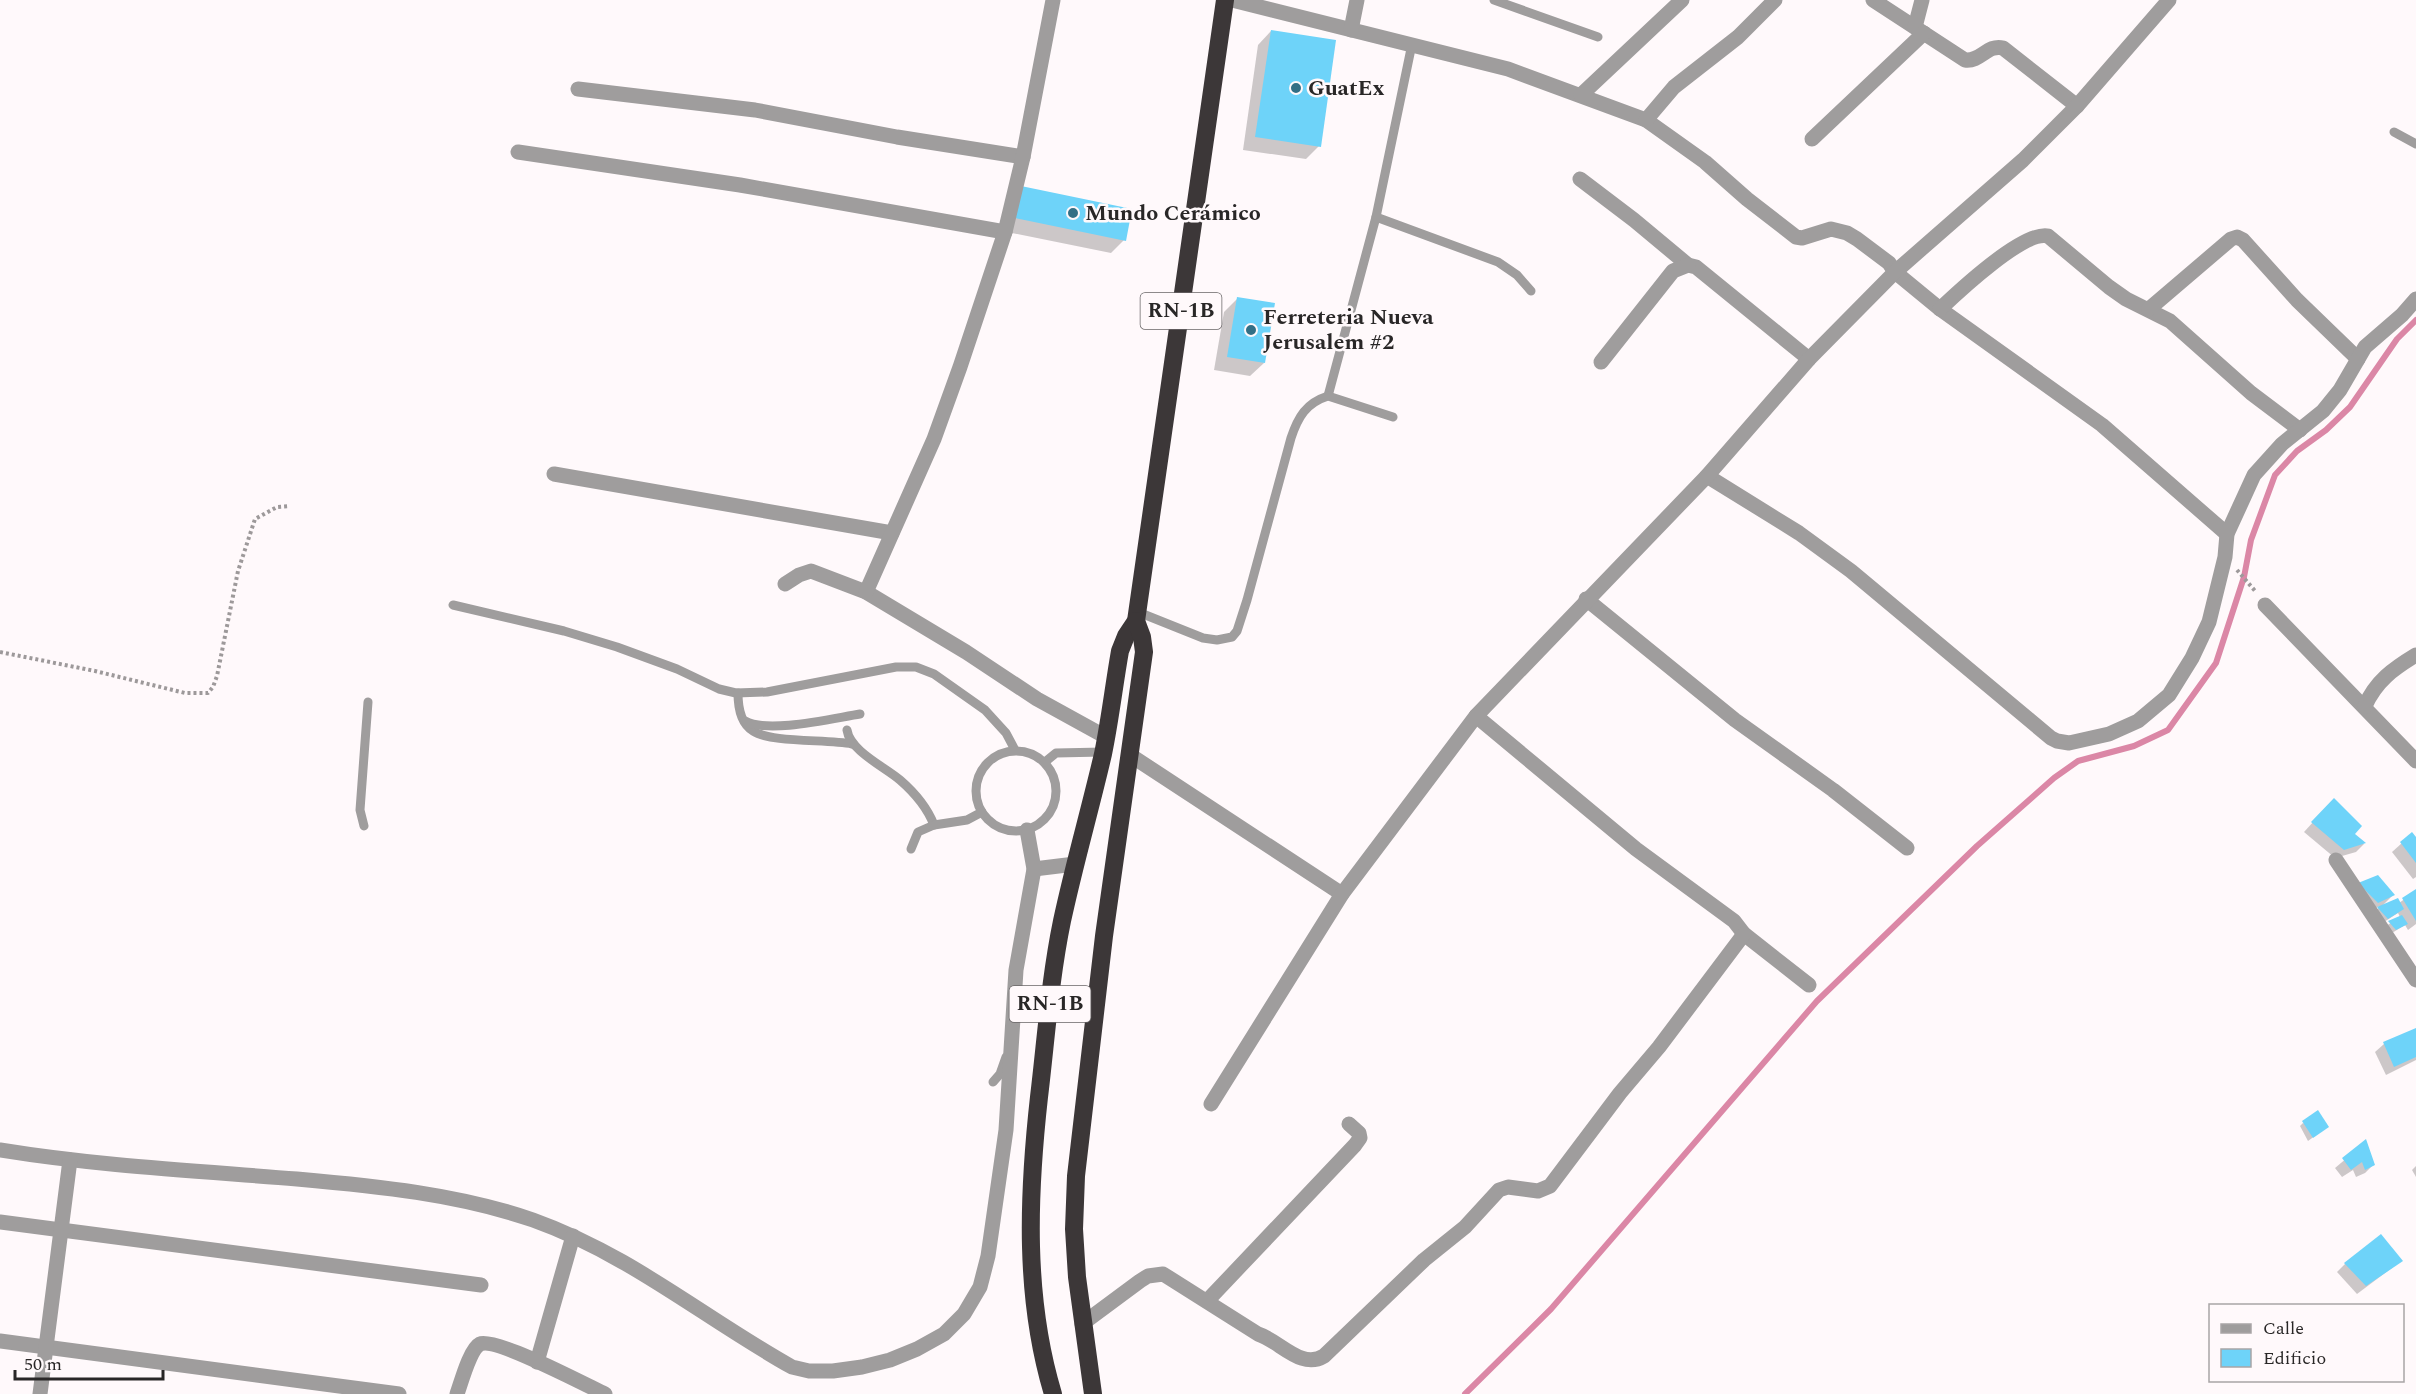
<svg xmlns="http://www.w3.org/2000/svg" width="2416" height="1394" font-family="Spectral,serif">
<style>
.shadow{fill:#0003}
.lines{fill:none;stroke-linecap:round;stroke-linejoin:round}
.stream{stroke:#db87a6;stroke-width:6}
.building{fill:#6ed3f9}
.path{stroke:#9d999a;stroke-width:4;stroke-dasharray:3 3;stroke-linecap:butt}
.lane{stroke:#9f9d9d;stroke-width:9}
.street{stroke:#9f9d9d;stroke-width:15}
.highway{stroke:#3c3738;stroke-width:18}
.poi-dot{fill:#326f86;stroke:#fff9fb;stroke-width:2}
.labels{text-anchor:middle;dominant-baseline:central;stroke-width:5;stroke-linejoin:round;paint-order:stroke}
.shield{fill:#fff9fb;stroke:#696667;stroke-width:1.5}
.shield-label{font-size:21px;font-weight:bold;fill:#292727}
.poi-label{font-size:22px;font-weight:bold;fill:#292727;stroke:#fff9fb;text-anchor:start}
</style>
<rect width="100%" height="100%" fill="#fff9fb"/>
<!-- shadow -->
<g class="shadow">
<polygon points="1271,31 1319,146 1306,159 1243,150 1258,45"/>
<polygon points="1008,201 1124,240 1111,253 1002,231"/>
<polygon points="1238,298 1264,363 1250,376 1214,370 1224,312"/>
<polygon points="2325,809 2364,844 2356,852 2335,858 2304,832"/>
<polygon points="2412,834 2416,839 2416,877 2413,879 2392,852"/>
<polygon points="2359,885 2393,895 2382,906 2399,903 2416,891 2416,924 2408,930 2405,925 2392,933 2386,926 2400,917 2398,913 2384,922 2375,912 2380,906 2369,911"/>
<polygon points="2416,1029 2416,1060 2386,1075 2375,1052 2384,1044"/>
<polygon points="2303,1123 2323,1130 2308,1141 2300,1126"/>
<polygon points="2366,1142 2374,1164 2365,1173 2356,1177 2353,1170 2342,1177 2335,1168"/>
<polygon points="2416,1166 2416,1177 2412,1170"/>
<polygon points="2401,1261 2357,1294 2337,1272 2345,1264"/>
</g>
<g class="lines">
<!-- stream -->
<polyline class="stream" points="1465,1394 1551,1309 1817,1001 1977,846 2054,778 2078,761 2134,746 2168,730 2216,663 2244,577 2251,540 2275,475 2297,451 2326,430 2350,407 2397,339 2416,320"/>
</g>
<!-- building -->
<g class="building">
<polygon points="1271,30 1336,40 1321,147 1255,137"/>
<polygon points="1021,186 1132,209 1126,241 1015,218"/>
<polygon points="1237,297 1275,303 1265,363 1227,357"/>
<polygon points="2334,798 2362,826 2355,834 2366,843 2344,850 2311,822"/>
<polygon points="2412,832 2416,837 2416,863 2400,842"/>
<polygon points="2378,875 2395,895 2378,903 2358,883"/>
<polygon points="2416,889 2416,921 2402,898"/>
<polygon points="2398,898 2404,909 2388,919 2377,907"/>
<polygon points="2402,915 2408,924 2396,930 2388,921"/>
<polygon points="2416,1028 2416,1057 2394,1067 2383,1042"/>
<polygon points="2318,1110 2329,1127 2313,1138 2302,1121"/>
<polygon points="2366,1139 2375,1165 2365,1170 2362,1162 2351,1170 2342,1158"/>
<polygon points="2381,1234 2403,1261 2366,1286 2344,1263"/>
</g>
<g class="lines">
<!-- path -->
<g class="path">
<polyline points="2237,570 2256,592"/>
<polyline points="0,652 95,671 185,693 208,693 213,687 217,676 238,571 255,519 277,507 290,506"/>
</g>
<!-- lane -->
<g class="lane">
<polyline points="1494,0 1598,37"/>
<polyline points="2394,132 2416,144"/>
<polyline points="1376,217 1498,262 1517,275 1531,291"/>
<polyline points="1328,396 1376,217 1412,44"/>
<polyline points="453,605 564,631 617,647 677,669 719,689 736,693 767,692 896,667 916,667 934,674 985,710 1006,733 1015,750"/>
<path d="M1138 612 1203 638 1217 640 1232 637 1237 631 1247 600 1291 438C1298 417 1306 403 1328 396L1393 417"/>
<path d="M738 693C738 707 740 723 753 731 771 743 828 739 852 744"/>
<path d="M745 721C768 734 834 718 860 714"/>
<path d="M847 730C850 751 885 767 900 780 915 793 927 807 934 825"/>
<circle cx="1016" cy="791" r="40"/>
<polyline points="1045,762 1056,753 1103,752"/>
<polyline points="364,826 360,810 368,702"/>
<polyline points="911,849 918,832 934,825 967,820 982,812"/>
<polyline points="993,1082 1000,1074 1006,1057"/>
</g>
<!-- street -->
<g class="street">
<polyline points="1232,0 1508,69 1646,120 1705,162 1747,199 1796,237 1802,238 1831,229 1847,233 1857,239 1889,263 1895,272 1940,309 2102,425 2227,534"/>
<path d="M1873 0 1965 60C1981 62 1987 44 2003 48L2077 106"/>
<polyline points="1915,27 1922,0"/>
<polyline points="1351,30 1357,0"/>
<polyline points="578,89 755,110 897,137 1023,157"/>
<polyline points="1581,95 1682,0"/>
<polyline points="1646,120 1674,87 1738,37 1775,0"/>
<polyline points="1812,139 1924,33"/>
<polyline points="518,152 740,185 1005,232"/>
<polyline points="1580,179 1634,220 1688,265 1696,267 1809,359"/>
<path d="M1940 309C1959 291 2024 230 2048 236L2109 287 2126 299 2170 321 2251 393 2300 430"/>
<polyline points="2149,309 2231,239 2237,237 2243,240 2297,300 2358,359"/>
<polyline points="1601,362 1673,271 1688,265"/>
<polyline points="554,474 892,533"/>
<polyline points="1707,476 1799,533 1851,571 2051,738 2057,741 2069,743 2109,734 2138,721 2169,695 2192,658 2209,622 2225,557 2227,534 2254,475 2282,444 2323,411 2340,390 2365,347 2402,315 2416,299"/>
<polyline points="785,584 799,575 811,571 866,592 966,652 1037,699 1106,737"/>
<polyline points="866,592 934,439 960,367 1005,232 1023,157 1053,0"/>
<polyline points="1586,599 1735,720 1833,790 1907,848"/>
<polyline points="2265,605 2416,761"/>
<path d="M2365 706C2376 681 2393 669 2416 655"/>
<polyline points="1476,716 1636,849 1734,921 1744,934 1809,985"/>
<polyline points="1130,755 1342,894"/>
<polyline points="2336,860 2416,980"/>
<polyline points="1034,869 1075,864"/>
<polyline points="1211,1104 1342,894 1476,716 1707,476 1809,359 1895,272 2023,160 2077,106 2169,0"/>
<path d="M0 1150C98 1166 198 1171 297 1179 376 1186 458 1194 533 1220 631 1255 704 1318 792 1367L809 1371H833L862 1367 890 1360 917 1349 944 1334 964 1314 980 1287 988 1256 1006 1130 1016 970 1034 869 1027 830"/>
<polyline points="0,1222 481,1285"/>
<polyline points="1207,1301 1355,1145 1360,1138 1359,1133 1349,1124"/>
<path d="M1082 1324 1140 1281 1148 1276 1163 1274 1258 1334C1280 1341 1301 1370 1324 1356L1424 1260 1465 1227 1499 1190 1508 1187 1538 1191 1550 1186 1620 1093 1659 1047 1744 934"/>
<polyline points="0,1341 399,1394"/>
<polyline points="537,1362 573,1236"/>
<polyline points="40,1394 70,1160"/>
<path d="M457 1394C461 1383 470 1349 480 1344 495 1337 586 1385 605 1394"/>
</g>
<!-- highway -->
<g class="highway">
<path d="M1053 1394C1024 1298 1028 1196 1039 1097 1046 1039 1050 979 1062 921 1074 865 1090 810 1103 754 1110 720 1114 685 1120 651L1126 636 1136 621 1225 0"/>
<polyline points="1093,1394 1077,1277 1074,1229 1076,1176 1104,936 1144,652 1142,637 1136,621"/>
</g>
</g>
<!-- markers -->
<g class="poi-dot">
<circle cx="1296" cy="88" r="6"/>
<circle cx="1073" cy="213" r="6"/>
<circle cx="1251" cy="330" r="6"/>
</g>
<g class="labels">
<!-- shield labels -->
<g class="shield">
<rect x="1140.5" y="293" width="81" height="36" rx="4.5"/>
<rect x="1009.5" y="986" width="81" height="36" rx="4.5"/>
</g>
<g class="shield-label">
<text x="1181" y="311">RN-1B</text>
<text x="1050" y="1004">RN-1B</text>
</g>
<!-- poi labels -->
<g class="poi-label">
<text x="1308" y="88">GuatEx</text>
<text x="1085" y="213">Mundo Cerámico</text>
<text x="1263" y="317">Ferreteria Nueva<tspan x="1263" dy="25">Jerusalem #2</tspan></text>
</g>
</g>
<!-- legend -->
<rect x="2209" y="1304" width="195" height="78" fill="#fff9fb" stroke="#a9a5a6" stroke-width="1.5"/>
<rect x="2221" y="1324" width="30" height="9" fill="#9f9d9d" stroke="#a9a5a6" stroke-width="1.5"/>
<text x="2263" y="1334" font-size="18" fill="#292727">Calle</text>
<rect x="2221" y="1349" width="30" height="18" fill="#6ed3f9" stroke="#a9a5a6" stroke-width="1.5"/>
<text x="2263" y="1364" font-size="18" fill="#292727">Edificio</text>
<!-- scale -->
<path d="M15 1370v9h148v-9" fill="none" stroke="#292727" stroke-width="3"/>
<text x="24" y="1370" font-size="18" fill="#292727" stroke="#fff9fb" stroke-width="4.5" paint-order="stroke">50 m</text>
</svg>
